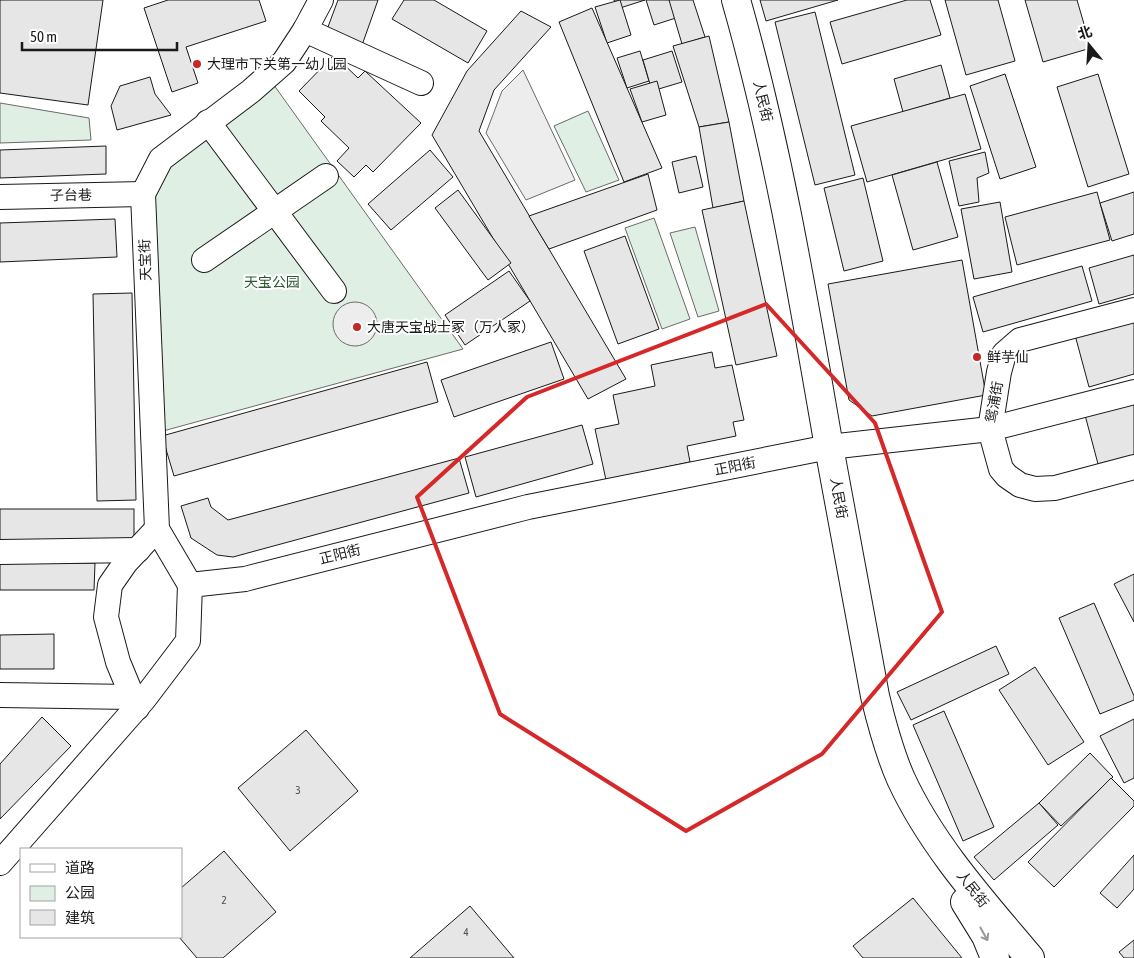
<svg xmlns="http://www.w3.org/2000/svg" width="1134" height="958" font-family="'Asap Condensed','Noto Sans SC',sans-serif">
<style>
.green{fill:#e0efe3;stroke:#6a6a6a}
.parking{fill:#ededed;stroke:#6a6a6a}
.building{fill:#e6e6e6;stroke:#1a1a1a}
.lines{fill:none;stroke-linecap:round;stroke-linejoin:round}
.minor-casing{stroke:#1a1a1a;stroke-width:26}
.major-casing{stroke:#1a1a1a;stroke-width:30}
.minor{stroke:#fff;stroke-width:24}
.major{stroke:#fff;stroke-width:28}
.oneway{stroke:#989898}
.marked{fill:none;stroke:#d62828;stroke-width:4;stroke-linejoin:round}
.poi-dot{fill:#c62828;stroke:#fff;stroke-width:2}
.labels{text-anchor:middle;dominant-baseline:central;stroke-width:4;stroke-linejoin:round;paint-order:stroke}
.number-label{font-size:11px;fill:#4d4d4d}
.poi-label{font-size:14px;fill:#1a1a1a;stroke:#fff;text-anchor:start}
.street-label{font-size:14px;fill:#1a1a1a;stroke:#fff}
.park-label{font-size:14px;fill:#2b5a34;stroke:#fff}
</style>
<rect width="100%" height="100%" fill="#fff"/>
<!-- green -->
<g class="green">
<polygon points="271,81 463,349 163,431 150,196 167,163"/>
<polygon points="0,103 89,118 91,140 0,143"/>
<polygon points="588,111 619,180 586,192 554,126"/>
<polygon points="654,218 690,319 662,329 625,228"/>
<polygon points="695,227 719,311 698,317 670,233"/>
</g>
<!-- parking -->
<g class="parking">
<polygon points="523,70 575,180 526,200 486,133 502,91"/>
<circle cx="355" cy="324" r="22"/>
</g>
<!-- building -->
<g class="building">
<polygon points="0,0 103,0 88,105 0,93"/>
<polygon points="168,0 259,0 266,21 186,47 198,83 172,92 144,8"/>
<polygon points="338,0 378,0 361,48 325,35"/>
<polygon points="404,0 434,0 487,31 468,63 392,19"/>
<polygon points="614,0 645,0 617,9"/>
<polygon points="620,0 631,35 607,43 595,7"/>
<polygon points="646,0 674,0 679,17 654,25"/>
<polygon points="669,0 693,0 705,37 682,44"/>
<polygon points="760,0 838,0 766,21"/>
<polygon points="907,0 930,0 941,35 842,64 830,22"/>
<polygon points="945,0 998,0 1015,61 966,75"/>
<polygon points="1025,0 1077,0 1091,48 1043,62"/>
<polygon points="592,8 662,168 624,182 559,22"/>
<polygon points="521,11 551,27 494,90 479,131 626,379 588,399 432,135 467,71"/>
<polygon points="815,12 855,175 815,185 775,22"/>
<polygon points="709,36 729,122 699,127 673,46"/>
<polygon points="640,51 649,81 627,88 617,58"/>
<polygon points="672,51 682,82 652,91 643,60"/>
<polygon points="334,55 358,78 365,71 421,123 373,172 366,165 354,177 337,161 349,148 321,121 325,117 299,91"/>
<polygon points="941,65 950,98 903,112 894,79"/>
<polygon points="1005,74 1036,167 1000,179 970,86"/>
<polygon points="1098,74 1129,174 1088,187 1057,87"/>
<polygon points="150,77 155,94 171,115 117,130 111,106 120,86"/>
<polygon points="657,81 666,115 642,122 630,89"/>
<polygon points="965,94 981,149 867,182 851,126"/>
<polygon points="729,122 744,201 713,208 699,127"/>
<polygon points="106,146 106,174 0,178 0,150"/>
<polygon points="430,150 453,177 391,230 368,204"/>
<polygon points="985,152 989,173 977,178 979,202 959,206 949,161"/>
<polygon points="696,156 703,187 679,193 672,162"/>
<polygon points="937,162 958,237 913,250 892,175"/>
<polygon points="648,174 657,210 549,249 529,216"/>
<polygon points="863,178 883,261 844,271 824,188"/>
<polygon points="458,190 511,263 488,280 435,208"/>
<polygon points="1097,192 1110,240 1017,265 1005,217"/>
<polygon points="1134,192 1134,234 1112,241 1100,203"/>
<polygon points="744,201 777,356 736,365 702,210"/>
<polygon points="1000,202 1012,272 974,279 961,209"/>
<polygon points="115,219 117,257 0,262 0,223"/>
<polygon points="625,236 659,329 618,344 584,251"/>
<polygon points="1134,255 1134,294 1099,304 1089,268"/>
<polygon points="962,260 986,395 872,416 849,400 828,284"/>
<polygon points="1082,266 1092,301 983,332 973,297"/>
<polygon points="509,271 530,301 465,345 445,315"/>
<polygon points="132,293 136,500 97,501 93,294"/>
<polygon points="1134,319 1134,374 1089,387 1075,335"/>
<polygon points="551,342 564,379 454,417 441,380"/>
<polygon points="712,352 715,368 732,365 744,420 733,422 736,436 687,446 690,462 606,480 595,429 619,424 613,395 655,386 651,365"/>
<polygon points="427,362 438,402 174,476 162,436"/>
<polygon points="1134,402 1134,455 1098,464 1085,415"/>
<polygon points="582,425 593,464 476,497 465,457"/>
<polygon points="459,458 469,493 233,557 217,555 191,538 181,506 208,498 211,507 228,520"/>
<rect x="0" y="509" width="134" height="35"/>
<polygon points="0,563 95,563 94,590 0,590"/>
<polygon points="1134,574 1134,622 1114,584"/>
<polygon points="1094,603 1134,696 1134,700 1100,714 1059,618"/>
<polygon points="54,634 54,669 0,669 0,635"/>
<polygon points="996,646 1009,674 911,720 897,692"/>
<polygon points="1035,667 1084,742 1048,765 999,690"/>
<polygon points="944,711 994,827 963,841 913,725"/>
<polygon points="42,717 71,746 0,819 0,764"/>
<polygon points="1134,719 1134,778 1124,783 1100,736"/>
<polygon points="306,730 358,791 290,851 238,788"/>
<polygon points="1090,753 1113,777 1061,826 1039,803"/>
<polygon points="1111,778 1134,801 1134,806 1054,887 1028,862"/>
<polygon points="1039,803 1058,825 994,880 974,857"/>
<polygon points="224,851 276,912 223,958 197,958 179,937 181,937 181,888"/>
<polygon points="1134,855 1134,889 1117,908 1100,893"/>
<polygon points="913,898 962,958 863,958 853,946"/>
<polygon points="470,906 514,958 410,958"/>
<polygon points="1134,940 1134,958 1124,958 1119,952"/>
</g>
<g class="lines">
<!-- minor casing -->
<g class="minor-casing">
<g id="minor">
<polyline points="305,30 421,83"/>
<polyline points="208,122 334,291"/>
<polyline points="0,197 143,194"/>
<polyline points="204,260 326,176"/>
<polyline points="1134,392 990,429 1001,469 1007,476 1020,485 1035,489 1055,488 1134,467"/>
<polyline points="0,552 138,550"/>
<polyline points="190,585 157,529 143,194 161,159 251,91 284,62 305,30 321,0"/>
<polyline points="0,695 132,697"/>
<polyline points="137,708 118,662 106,617 110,585 126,562 157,529"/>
<polyline points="0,863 144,699 188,641 190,585 245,579 528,507 829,447 990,429 999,372 1004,354 1020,340 1134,310"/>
</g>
</g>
<!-- major casing -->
<g class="major-casing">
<g id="major">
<path d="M736 0C778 147 803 297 829 447 844 530 860 613 875 696 882 725 889 752 901 779 932 846 983 902 1030 958"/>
<polyline points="965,902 986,936 995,958"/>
</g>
</g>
<!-- minor -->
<use href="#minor" class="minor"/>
<!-- major -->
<use href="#major" class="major"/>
</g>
<!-- one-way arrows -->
<defs><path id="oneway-shaft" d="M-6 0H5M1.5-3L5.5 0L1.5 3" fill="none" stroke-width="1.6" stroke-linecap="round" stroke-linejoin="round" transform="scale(1.25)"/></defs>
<use class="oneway" href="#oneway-shaft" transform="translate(984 934) rotate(61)"/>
<!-- marked area -->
<path class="marked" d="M766 304 875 423 942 612 822 754 686 831 500 714 417 497 527 397Z"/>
<!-- markers -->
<g class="poi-dot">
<circle cx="197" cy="64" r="5"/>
<circle cx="357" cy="327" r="5"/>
<circle cx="977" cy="357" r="5"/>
</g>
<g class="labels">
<!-- number labels -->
<g class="number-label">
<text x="298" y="790">3</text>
<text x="224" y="900">2</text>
<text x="466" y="932">4</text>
</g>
<!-- poi labels -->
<g class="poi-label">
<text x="207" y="64">大理市下关第一幼儿园</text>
<text x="367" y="327">大唐天宝战士冢（万人冢）</text>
<text x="987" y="357">鲜芋仙</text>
</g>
<!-- street labels -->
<g class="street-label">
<text transform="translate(763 101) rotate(77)">人民街</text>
<text transform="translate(71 195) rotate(-1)">子台巷</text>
<text transform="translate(145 260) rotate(-92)">天宝街</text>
<text transform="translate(994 402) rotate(-80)">鸳浦街</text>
<text transform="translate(735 466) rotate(-11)">正阳街</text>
<text transform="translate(839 498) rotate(80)">人民街</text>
<text transform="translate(340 554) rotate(-14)">正阳街</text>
<text transform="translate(973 889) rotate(52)">人民街</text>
</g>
<!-- park labels -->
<g class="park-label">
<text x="272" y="282">天宝公园</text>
</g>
</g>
<!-- legend -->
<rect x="20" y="848" width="162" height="90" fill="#ffffff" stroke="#a3a3a3"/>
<rect x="30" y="864" width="25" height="8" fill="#ffffff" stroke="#a3a3a3"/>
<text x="65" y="873" font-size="15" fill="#1a1a1a">道路</text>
<rect x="30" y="886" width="25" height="15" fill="#e0efe3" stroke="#a3a3a3"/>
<text x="65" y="898" font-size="15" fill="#1a1a1a">公园</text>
<rect x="30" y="910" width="25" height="15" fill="#e6e6e6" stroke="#a3a3a3"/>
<text x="65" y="923" font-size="15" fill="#1a1a1a">建筑</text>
<!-- north arrow -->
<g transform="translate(1089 45) rotate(342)" stroke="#ffffff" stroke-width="4" paint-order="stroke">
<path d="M0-4L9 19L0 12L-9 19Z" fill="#1a1a1a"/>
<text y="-8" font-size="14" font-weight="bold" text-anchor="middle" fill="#1a1a1a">北</text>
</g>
<!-- scale -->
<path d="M22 42v8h155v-8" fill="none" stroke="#1a1a1a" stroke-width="2.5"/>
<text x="30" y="42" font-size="15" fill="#1a1a1a" stroke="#ffffff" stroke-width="4" paint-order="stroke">50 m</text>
</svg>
